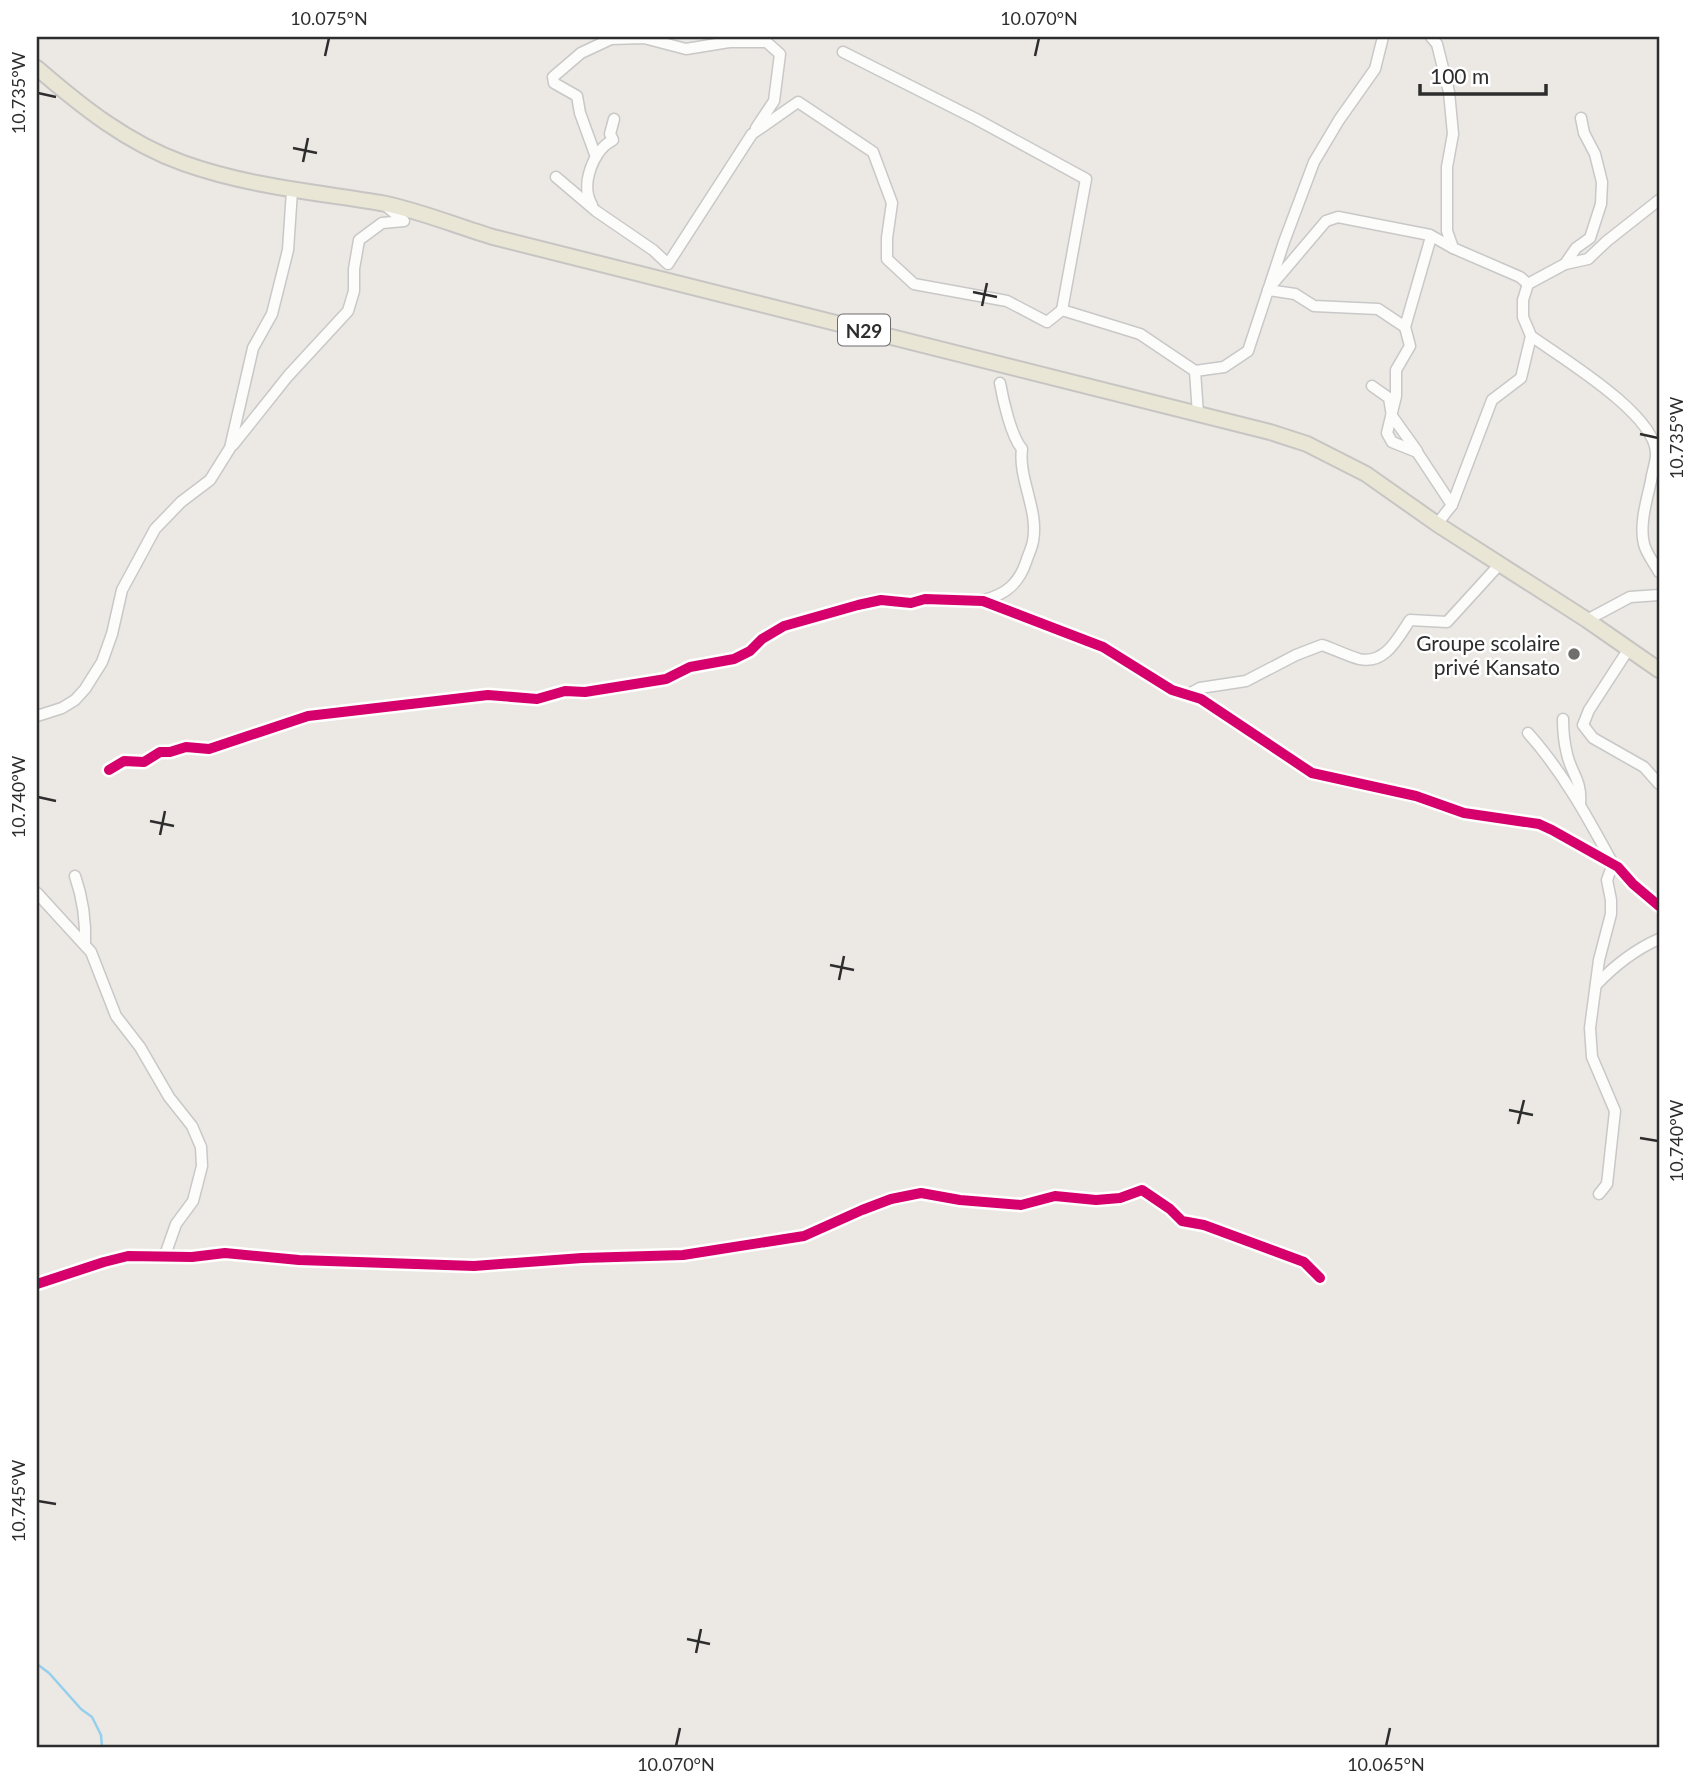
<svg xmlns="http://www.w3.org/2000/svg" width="1696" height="1784" font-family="Lato,sans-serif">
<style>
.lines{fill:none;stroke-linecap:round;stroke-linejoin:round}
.stream{stroke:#95cfee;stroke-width:2.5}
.minor-casing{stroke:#c9c8c8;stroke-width:13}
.primary-casing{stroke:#c6c5c3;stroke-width:18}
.minor{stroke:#fcfcfb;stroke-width:10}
.primary{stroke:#e9e6d5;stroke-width:14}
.cycleway-casing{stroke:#fff;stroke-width:15}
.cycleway{stroke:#d6006c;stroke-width:10}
.ticks{fill:none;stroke:#2d2d2d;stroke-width:2.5}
.poi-dot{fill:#706f6d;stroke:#fff;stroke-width:2.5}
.labels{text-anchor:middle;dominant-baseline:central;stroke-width:5;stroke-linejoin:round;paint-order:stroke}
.shield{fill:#fff;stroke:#6c6c6c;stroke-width:2}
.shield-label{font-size:19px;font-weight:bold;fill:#2d2d2d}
.poi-label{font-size:21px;fill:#2d2d2d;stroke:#fff;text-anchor:end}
.neatline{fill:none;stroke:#2d2d2d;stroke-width:2.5}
.ticks-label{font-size:18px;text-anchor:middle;fill:#2d2d2d}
</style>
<rect width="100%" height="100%" fill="#ece9e4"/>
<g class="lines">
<!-- stream -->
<polyline class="stream" points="37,1664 49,1673 81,1709 92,1717 101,1735 102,1747"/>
<!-- minor casing -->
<g class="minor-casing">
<g id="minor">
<polyline points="1431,37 1437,44 1449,92 1453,134 1447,167 1447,231 1453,248 1520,277 1528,284"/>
<polyline points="843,52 976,119 1086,179 1062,310 1140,334 1195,371 1224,367 1248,351 1284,242 1314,162 1339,120 1375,69 1383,37"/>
<polyline points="756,128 774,101 780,54 762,38"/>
<polyline points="596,157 580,113 577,96 554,83 553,77 581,53 611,39 644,38 686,49 729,42 765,42"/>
<polyline points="556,177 596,211 653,250 668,264 752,134 798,102 873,152 892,203 887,238 887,259 914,284 1007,301 1047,322 1062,310"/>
<path d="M592 205C580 185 593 150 613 140L610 134 614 119"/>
<polyline points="1431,237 1405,327 1410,346 1396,370 1396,396 1387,433 1392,442 1417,452 1452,505"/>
<polyline points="1565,264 1576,248 1590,238 1601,204 1602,182 1595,154 1584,133 1581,118"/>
<polyline points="1270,287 1326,221 1338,217 1430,235 1453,248"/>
<polyline points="1268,290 1295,294 1314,306 1378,309 1405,327"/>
<path d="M1531 336C1562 358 1657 415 1656 454 1656 463 1652 472 1651 481 1647 499 1639 525 1644 544 1646 553 1654 563 1659 572"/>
<polyline points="1195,371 1198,414"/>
<polyline points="1372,386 1389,398 1392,416 1417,451"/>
<polyline points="233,445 288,376 348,311 354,291 354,269 359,240 382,223 404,221 387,207"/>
<polyline points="1437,524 1452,505 1492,400 1521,378 1531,336 1523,317 1523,300 1528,284 1565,264 1588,259 1607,241 1659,200"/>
<path d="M983 600C1006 595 1019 583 1026 562 1028 555 1032 548 1033 541 1039 510 1018 479 1022 449 1011 436 1003 400 1000 383"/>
<polyline points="1587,620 1630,597 1659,595"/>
<polyline points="1628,650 1589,710 1583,725 1593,738 1644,767 1659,784"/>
<path d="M1187 695 1200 688 1246 681 1296 655 1322 645C1334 649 1348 656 1359 659 1385 665 1398 638 1410 620L1447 622 1499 565"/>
<polyline points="37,716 62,708 75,700 85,689 102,662 112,634 122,590 155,529 181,502 210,480 230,448 253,348 272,314 288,250 292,191"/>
<path d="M1563 719C1563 730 1564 742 1567 754 1571 773 1582 780 1580 803"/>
<path d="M1528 733C1563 772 1588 818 1613 864"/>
<polyline points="109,770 124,761 144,762 160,752 170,752 186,747 209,749 308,716 488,695 537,699 565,691 585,692 666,679 690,667 734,659 750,651 762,639 784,626 858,605 881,600 911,603 925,599 983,601 1103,647 1172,690 1201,699 1312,773 1416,796 1464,813 1539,824 1552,830 1618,867 1633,884 1659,906"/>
<path d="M75 876C83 899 86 921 85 945"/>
<polyline points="37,893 91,952 116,1016 140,1047 169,1097 192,1126 201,1147 202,1166 193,1201 176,1224 165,1255"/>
<path d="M1596 985C1615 965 1634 950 1659 939"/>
<polyline points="1599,1194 1607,1184 1615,1111 1592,1057 1590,1028 1599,960 1611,914 1611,900 1607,880 1613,864"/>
<polyline points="37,1284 104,1262 128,1256 192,1257 225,1253 299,1260 474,1266 582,1258 683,1255 804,1236 862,1210 891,1199 921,1193 960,1200 1021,1205 1055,1196 1096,1200 1120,1198 1142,1190 1170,1209 1182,1221 1204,1225 1304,1262 1320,1278"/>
</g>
</g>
<!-- primary casing -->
<g class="primary-casing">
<path id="primary" d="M37 68C81 106 127 143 183 163 247 186 314 192 381 203 418 210 456 226 493 237L1270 432 1307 444 1366 474 1437 524 1587 620 1659 670"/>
</g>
<!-- minor -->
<use href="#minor" class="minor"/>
<!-- primary -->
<use href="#primary" class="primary"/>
<!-- cycleway casing -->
<g class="cycleway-casing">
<g id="cycleway">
<polyline points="109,770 124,761 144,762 160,752 170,752 186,747 209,749 308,716 488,695 537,699 565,691 585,692 666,679 690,667 734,659 750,651 762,639 784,626 858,605 881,600 911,603 925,599 983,601 1103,647 1172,690 1201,699 1312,773 1416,796 1464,813 1539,824 1552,830 1618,867 1633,884 1659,906"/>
<polyline points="37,1284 104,1262 128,1256 192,1257 225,1253 299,1260 474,1266 582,1258 683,1255 804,1236 862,1210 891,1199 921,1193 960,1200 1021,1205 1055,1196 1096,1200 1120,1198 1142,1190 1170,1209 1182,1221 1204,1225 1304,1262 1320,1278"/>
</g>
</g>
<!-- cycleway -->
<use href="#cycleway" class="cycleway"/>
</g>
<!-- ticks -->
<path class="ticks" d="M325 56 329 38M1035 56 1039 38M38 93 56 97M293 148 317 153M303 162 308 138M973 292 997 297M982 306 987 283M1640 434 1658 438M38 797 56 801M150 821 174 826M160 835 165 811M830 965 854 970M839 980 844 956M1509 1110 1533 1115M1518 1124 1524 1100M1640 1138 1658 1141M38 1501 56 1504M687 1639 710 1644M696 1653 701 1629M676 1746 680 1728M1386 1746 1390 1728"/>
<!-- markers -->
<circle class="poi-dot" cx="1574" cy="654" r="7"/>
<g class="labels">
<!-- shield labels -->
<rect class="shield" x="838" y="314.5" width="52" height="31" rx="5"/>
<g class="shield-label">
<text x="864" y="330">N29</text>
</g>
<!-- poi labels -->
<g class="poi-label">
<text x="1560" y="642">Groupe scolaire<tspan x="1560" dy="24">privé Kansato</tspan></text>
</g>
</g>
<!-- border -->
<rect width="1696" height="1784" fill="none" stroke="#ffffff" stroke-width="77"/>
<!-- scale -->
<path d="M1420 84v10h126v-10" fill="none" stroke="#2d2d2d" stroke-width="3.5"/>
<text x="1430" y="84" font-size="21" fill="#2d2d2d" stroke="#ffffff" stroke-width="5" paint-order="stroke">100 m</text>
<rect x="38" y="38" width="1620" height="1708" class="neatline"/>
<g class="ticks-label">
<text x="329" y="25">10.075°N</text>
<text x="1039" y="25">10.070°N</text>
<text transform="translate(19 93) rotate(-90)" y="6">10.735°W</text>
<text transform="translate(1677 438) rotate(-90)" y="6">10.735°W</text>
<text transform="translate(19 797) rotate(-90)" y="6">10.740°W</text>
<text transform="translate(1677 1141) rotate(-90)" y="6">10.740°W</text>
<text transform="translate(19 1501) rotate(-90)" y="6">10.745°W</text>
<text x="676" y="1771">10.070°N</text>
<text x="1386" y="1771">10.065°N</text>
</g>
</svg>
